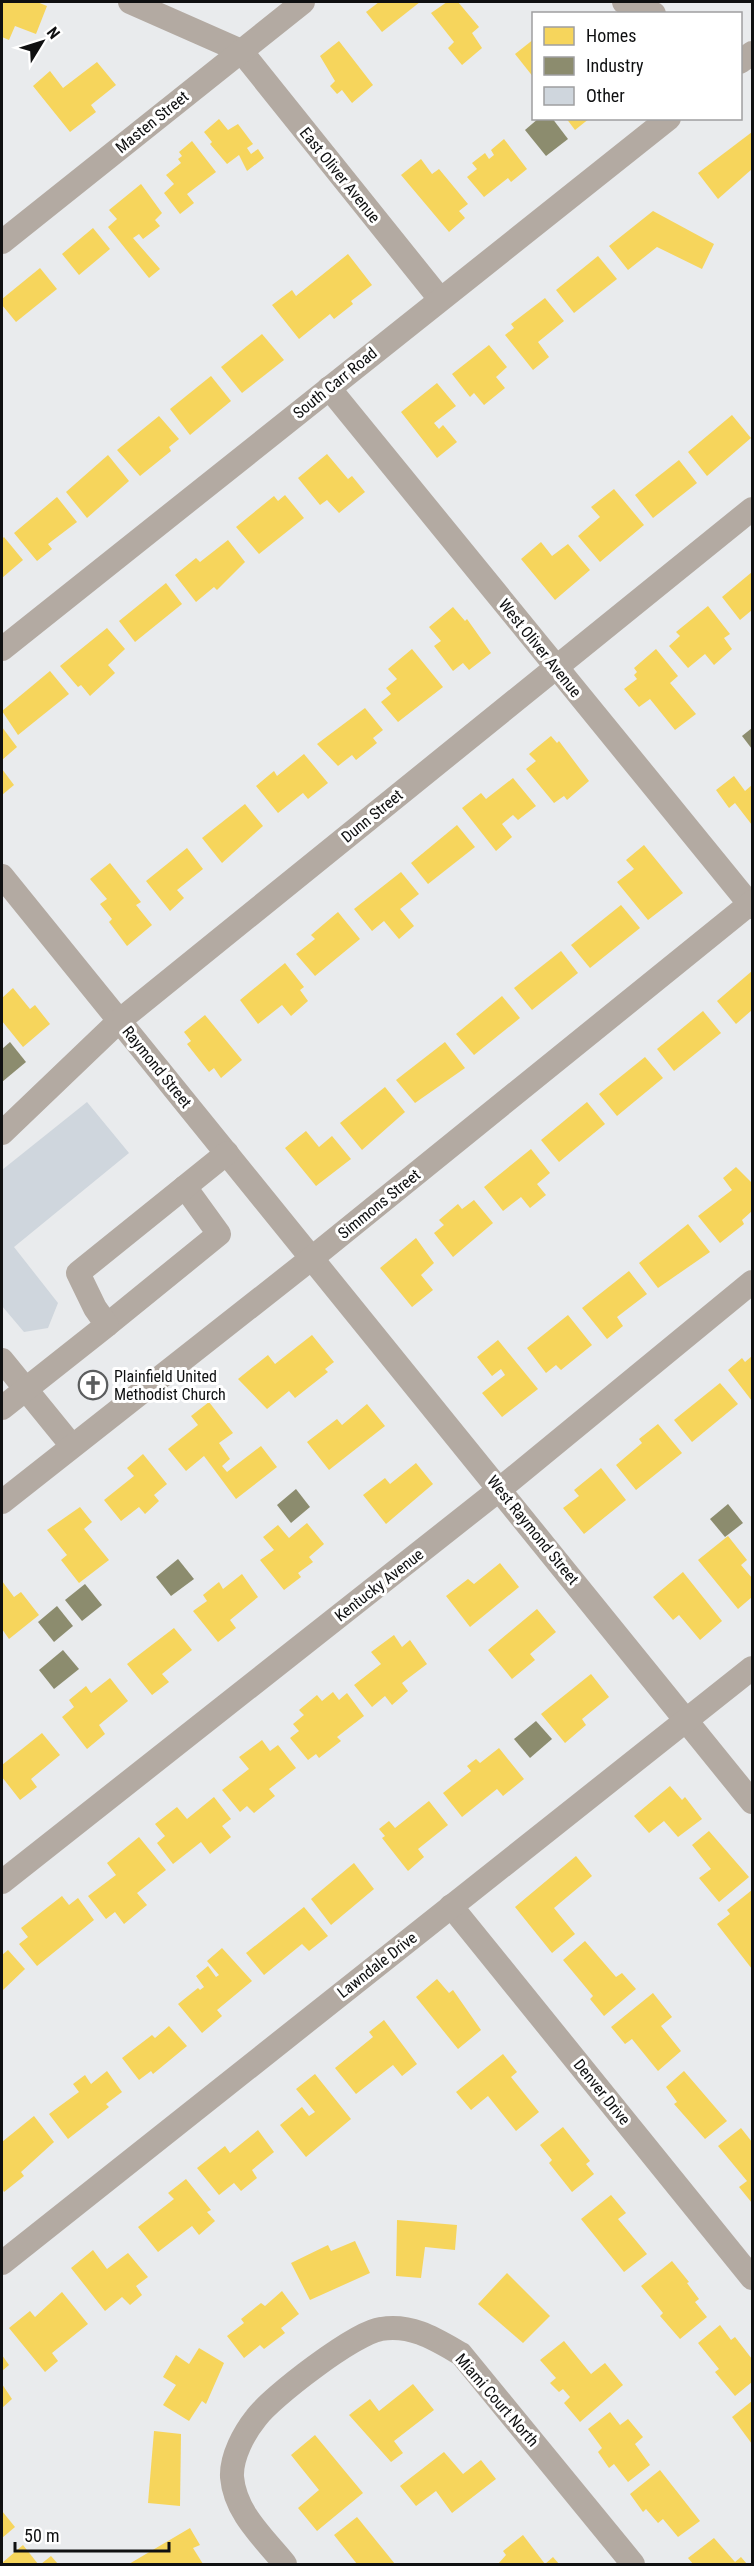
<svg xmlns="http://www.w3.org/2000/svg" width="754" height="2566" font-family="'Roboto Condensed',sans-serif">
<style>
.homes{fill:#f6d55c}
.industry{fill:#8c8c6e}
.building{fill:#cfd6dd}
.lines{fill:none;stroke-linecap:round;stroke-linejoin:round}
.minor{stroke:#b3aaa2;stroke-width:24}
.labels{text-anchor:middle;dominant-baseline:central;stroke-width:6;stroke-linejoin:round;paint-order:stroke}
.street-label{font-size:16px;fill:#0f1011;stroke:#fff}
.poi-label{font-size:16px;fill:#0f1011;stroke:#fff;text-anchor:start}
</style>
<rect width="100%" height="100%" fill="#e9ebed"/>
<!-- homes -->
<g class="homes">
<polygon points="2,2 37,2 47,6 36,34 15,26 9,40 2,37"/>
<polygon points="379,2 420,2 382,32 366,12"/>
<polygon points="447,2 458,2 479,27 472,33 482,48 462,65 448,48 454,42 431,13"/>
<polygon points="534,39 534,78 515,54"/>
<polygon points="339,41 373,85 352,103 342,90 337,94 330,86 335,81 320,56"/>
<polygon points="97,62 116,85 91,105 96,112 70,132 33,86 50,71 63,88"/>
<polygon points="566,118 590,118 575,130"/>
<polygon points="219,119 228,130 238,124 253,144 247,148 251,154 258,149 264,158 247,171 239,155 227,164 210,144 212,142 204,132"/>
<polygon points="752,132 752,169 718,199 698,173"/>
<polygon points="504,139 527,169 511,182 508,178 484,197 467,177 477,169 472,163 485,153 489,159 494,155 491,150"/>
<polygon points="192,141 216,172 187,194 194,203 180,214 164,193 174,184 166,175 181,163 178,159 182,156 179,152"/>
<polygon points="421,159 432,174 439,169 468,204 459,211 465,218 449,232 401,175"/>
<polygon points="141,184 162,213 155,220 160,226 143,239 139,234 133,238 160,269 149,278 108,227 117,219 109,210"/>
<polygon points="653,211 714,244 702,269 657,247 628,270 609,246"/>
<polygon points="93,228 110,249 79,275 62,254"/>
<polygon points="348,254 372,285 351,301 353,304 334,319 330,314 299,339 272,305 292,290 296,296"/>
<polygon points="598,256 617,279 574,313 556,290"/>
<polygon points="40,268 57,289 16,322 2,305 2,299"/>
<polygon points="545,298 564,321 538,342 549,357 533,370 505,335 514,328 511,324"/>
<polygon points="262,334 284,360 242,393 221,367"/>
<polygon points="489,345 507,367 496,377 505,388 484,405 474,393 470,397 452,374"/>
<polygon points="211,376 231,401 190,435 170,409"/>
<polygon points="437,383 456,406 434,423 439,429 443,425 457,442 437,458 401,412"/>
<polygon points="732,415 751,438 707,476 688,452"/>
<polygon points="159,416 179,439 169,447 171,451 140,476 117,450"/>
<polygon points="327,454 348,479 352,476 365,492 339,513 327,500 320,505 298,478"/>
<polygon points="108,455 129,481 87,518 66,492"/>
<polygon points="679,460 697,483 653,518 635,495"/>
<polygon points="614,489 644,525 600,562 578,536 600,517 591,507"/>
<polygon points="285,495 304,518 259,554 236,527 274,496 278,501"/>
<polygon points="57,497 77,522 48,544 52,549 37,561 14,533"/>
<polygon points="4,537 23,560 2,578 2,539"/>
<polygon points="228,540 245,562 217,590 214,587 196,602 175,575 196,558 200,562"/>
<polygon points="541,542 552,556 568,544 590,570 555,600 521,559"/>
<polygon points="752,572 752,610 740,620 722,597"/>
<polygon points="166,583 182,604 135,642 119,621"/>
<polygon points="708,606 730,634 724,638 732,649 714,665 705,654 688,668 669,646 680,636 676,632"/>
<polygon points="453,607 465,621 467,619 491,653 469,670 463,663 453,671 434,646 441,641 429,627"/>
<polygon points="107,628 125,649 108,665 115,673 90,696 81,685 78,687 60,666"/>
<polygon points="412,649 443,687 398,722 381,702 391,694 386,688 397,679 388,669"/>
<polygon points="656,649 678,676 670,683 696,714 675,730 650,699 639,707 624,689 637,679 634,675 637,672 634,668"/>
<polygon points="50,671 69,694 18,735 2,711"/>
<polygon points="365,708 383,730 373,738 377,743 356,760 352,755 338,766 317,744"/>
<polygon points="2,727 17,747 2,760"/>
<polygon points="551,736 557,743 559,741 589,781 567,800 564,796 554,803 526,769 536,761 529,754"/>
<polygon points="304,754 328,783 308,799 303,793 278,813 256,786 274,771 277,776"/>
<polygon points="2,769 14,785 2,795"/>
<polygon points="734,776 745,791 752,785 752,825 735,803 729,808 716,790"/>
<polygon points="513,778 536,806 518,820 513,815 502,824 512,837 496,851 462,808 481,793 486,799"/>
<polygon points="245,804 263,826 222,863 202,838"/>
<polygon points="457,825 475,847 428,884 411,863"/>
<polygon points="644,845 683,893 648,920 617,882 634,869 626,860"/>
<polygon points="187,848 203,869 177,890 184,898 170,911 146,881"/>
<polygon points="110,863 141,902 136,905 152,925 127,946 109,922 112,919 100,904 107,899 90,879"/>
<polygon points="401,872 419,894 400,909 414,926 399,939 384,921 372,931 354,909"/>
<polygon points="621,905 640,928 590,968 571,945"/>
<polygon points="338,912 360,939 315,976 296,954 315,939 311,935"/>
<polygon points="561,951 578,973 532,1010 514,988"/>
<polygon points="285,963 304,987 300,990 308,1001 291,1016 282,1005 258,1024 240,1000"/>
<polygon points="752,971 752,1010 736,1024 717,1001"/>
<polygon points="13,988 30,1009 35,1005 50,1024 23,1047 2,1021 2,998"/>
<polygon points="502,996 520,1018 474,1055 456,1034"/>
<polygon points="703,1011 721,1033 674,1071 657,1049"/>
<polygon points="205,1015 242,1060 221,1078 214,1068 209,1072 187,1044 191,1041 184,1032"/>
<polygon points="445,1042 465,1068 415,1103 396,1080"/>
<polygon points="645,1057 663,1078 617,1116 599,1094"/>
<polygon points="385,1087 405,1112 362,1150 340,1123"/>
<polygon points="587,1102 605,1124 559,1162 541,1140"/>
<polygon points="306,1131 319,1147 332,1136 351,1159 316,1186 285,1148"/>
<polygon points="531,1149 550,1173 537,1184 546,1195 530,1208 521,1197 503,1211 484,1187"/>
<polygon points="736,1167 752,1183 752,1211 742,1220 744,1224 720,1243 698,1216 732,1190 723,1178"/>
<polygon points="474,1200 493,1223 453,1257 434,1233 444,1225 439,1220 458,1204 462,1209"/>
<polygon points="688,1224 710,1252 658,1288 639,1263"/>
<polygon points="416,1238 434,1263 421,1275 433,1290 412,1307 380,1268"/>
<polygon points="629,1271 647,1294 617,1317 623,1326 607,1339 582,1308"/>
<polygon points="568,1315 592,1345 561,1370 556,1365 546,1373 527,1348"/>
<polygon points="312,1335 334,1362 325,1369 328,1372 295,1398 289,1391 267,1409 238,1379 268,1355 275,1364"/>
<polygon points="498,1340 538,1389 502,1417 482,1393 505,1375 501,1369 492,1376 477,1357"/>
<polygon points="752,1356 752,1401 728,1370 742,1358 745,1362"/>
<polygon points="720,1383 738,1404 692,1442 674,1420"/>
<polygon points="209,1402 233,1433 219,1443 230,1459 222,1466 227,1472 261,1446 277,1467 236,1499 204,1456 186,1471 168,1449 198,1425 191,1416"/>
<polygon points="367,1404 385,1426 329,1470 307,1442 337,1419 342,1425"/>
<polygon points="658,1424 682,1453 636,1490 616,1465 642,1443 639,1439"/>
<polygon points="143,1454 167,1484 154,1495 159,1501 145,1514 139,1507 121,1521 104,1500 134,1476 127,1468"/>
<polygon points="416,1463 433,1484 386,1524 363,1495 385,1478 390,1484"/>
<polygon points="601,1468 626,1500 584,1534 563,1508 579,1496 574,1490"/>
<polygon points="80,1507 92,1522 84,1529 109,1560 79,1583 61,1560 67,1555 47,1530"/>
<polygon points="307,1523 324,1544 309,1557 313,1562 298,1573 301,1577 284,1590 260,1560 274,1550 263,1537 278,1525 289,1538"/>
<polygon points="728,1536 747,1560 741,1565 752,1578 752,1597 738,1609 698,1560"/>
<polygon points="500,1563 519,1587 470,1627 446,1596 468,1579 474,1584"/>
<polygon points="683,1572 722,1621 700,1640 679,1615 673,1620 653,1597"/>
<polygon points="242,1574 258,1597 230,1620 236,1628 218,1642 193,1611 207,1601 203,1595 219,1582 223,1589"/>
<polygon points="2,1581 14,1597 21,1592 39,1615 9,1639 2,1629"/>
<polygon points="537,1609 556,1632 530,1654 535,1660 512,1679 488,1650"/>
<polygon points="174,1628 192,1650 162,1674 169,1682 152,1695 127,1664"/>
<polygon points="394,1635 402,1647 410,1640 427,1664 402,1683 408,1691 392,1705 385,1696 372,1707 354,1685 381,1664 371,1652"/>
<polygon points="591,1674 609,1697 582,1719 586,1725 565,1743 541,1714"/>
<polygon points="110,1678 128,1701 99,1725 105,1734 87,1749 62,1717 74,1707 69,1700 86,1686 91,1693"/>
<polygon points="333,1692 339,1700 347,1693 364,1716 337,1737 341,1741 319,1758 316,1754 308,1760 290,1738 299,1731 293,1724 304,1715 299,1710 317,1695 322,1701"/>
<polygon points="42,1733 60,1755 31,1779 37,1787 20,1800 2,1777 2,1765"/>
<polygon points="262,1740 270,1751 278,1745 296,1768 269,1789 275,1796 254,1813 247,1806 240,1812 222,1790 249,1769 239,1757"/>
<polygon points="499,1748 524,1779 503,1796 497,1789 462,1817 443,1793 471,1771 467,1766 476,1759 480,1763"/>
<polygon points="670,1786 682,1800 685,1797 702,1819 678,1837 664,1821 649,1833 634,1816"/>
<polygon points="214,1797 231,1819 222,1826 231,1837 210,1854 201,1842 173,1864 157,1843 165,1836 155,1824 177,1807 187,1819"/>
<polygon points="429,1801 448,1825 418,1849 424,1857 408,1871 382,1838 385,1836 379,1829 389,1821 395,1828"/>
<polygon points="709,1831 749,1877 719,1902 699,1878 711,1869 692,1845"/>
<polygon points="139,1837 166,1870 137,1893 147,1905 124,1924 115,1912 106,1919 88,1896 116,1875 107,1863"/>
<polygon points="576,1856 592,1876 554,1908 575,1934 552,1953 515,1907"/>
<polygon points="354,1863 374,1889 331,1925 311,1899"/>
<polygon points="752,1890 752,1969 717,1924 730,1914 727,1910"/>
<polygon points="62,1896 69,1905 78,1898 94,1920 37,1966 19,1944 28,1937 21,1928"/>
<polygon points="304,1907 328,1936 309,1951 302,1944 264,1975 246,1953"/>
<polygon points="585,1941 616,1977 622,1973 636,1989 604,2016 590,1999 593,1996 563,1960"/>
<polygon points="222,1948 252,1981 217,2010 222,2016 202,2033 178,2004 198,1988 200,1990 204,1987 196,1976 208,1966 216,1977 219,1975 207,1961"/>
<polygon points="8,1950 25,1969 2,1991 2,1955"/>
<polygon points="437,1979 449,1993 453,1990 481,2030 458,2049 416,1997"/>
<polygon points="653,1993 672,2017 661,2026 681,2051 658,2071 632,2039 625,2044 611,2027"/>
<polygon points="384,2020 417,2064 402,2076 393,2065 356,2094 335,2068 373,2037 369,2032"/>
<polygon points="169,2026 187,2046 153,2074 151,2071 139,2080 122,2058 152,2035 155,2038"/>
<polygon points="503,2054 517,2072 511,2077 539,2112 516,2131 488,2096 471,2110 456,2092"/>
<polygon points="107,2071 122,2092 106,2104 109,2107 68,2139 49,2114 79,2092 73,2084 85,2075 91,2084"/>
<polygon points="684,2071 727,2121 705,2139 674,2104 677,2102 666,2087"/>
<polygon points="315,2074 351,2119 306,2157 280,2125 302,2107 309,2116 315,2112 296,2089"/>
<polygon points="34,2116 54,2142 21,2172 24,2176 4,2192 2,2188 2,2142"/>
<polygon points="563,2127 590,2161 586,2164 594,2174 572,2192 549,2163 552,2160 540,2145"/>
<polygon points="741,2128 752,2142 752,2203 739,2187 747,2181 718,2146"/>
<polygon points="258,2130 274,2152 252,2170 257,2178 241,2191 234,2183 219,2195 197,2168 225,2146 230,2153"/>
<polygon points="186,2179 211,2210 207,2212 215,2221 199,2235 192,2226 158,2252 138,2227 174,2199 168,2193"/>
<polygon points="611,2195 626,2213 618,2219 647,2254 624,2272 581,2219"/>
<polygon points="397,2220 457,2225 455,2250 425,2247 421,2278 396,2276"/>
<polygon points="355,2241 370,2273 310,2300 291,2263 328,2245 331,2251"/>
<polygon points="93,2250 107,2269 128,2253 148,2277 136,2286 142,2295 130,2305 122,2297 105,2311 71,2268"/>
<polygon points="672,2261 689,2282 687,2283 699,2299 695,2302 707,2317 680,2339 660,2316 663,2313 641,2286"/>
<polygon points="507,2273 550,2316 523,2343 478,2304"/>
<polygon points="282,2291 299,2314 281,2328 285,2333 264,2349 260,2345 244,2358 227,2336 244,2323 241,2319 261,2303 265,2306"/>
<polygon points="62,2292 88,2324 52,2353 58,2361 45,2372 9,2328 30,2311 35,2317"/>
<polygon points="720,2325 731,2340 735,2337 752,2359 752,2382 735,2396 715,2372 719,2369 698,2343"/>
<polygon points="564,2341 591,2374 605,2363 623,2385 580,2422 564,2403 570,2397 563,2389 559,2392 550,2383 556,2378 540,2360"/>
<polygon points="199,2348 224,2363 206,2404 202,2401 189,2421 163,2405 176,2385 163,2377 176,2355 189,2364"/>
<polygon points="2,2355 9,2365 2,2371"/>
<polygon points="2,2384 12,2399 2,2408"/>
<polygon points="413,2384 434,2410 394,2441 403,2453 391,2462 349,2415 370,2399 379,2411"/>
<polygon points="752,2401 752,2444 732,2417"/>
<polygon points="610,2412 620,2425 628,2419 643,2437 635,2444 650,2465 628,2482 614,2464 609,2468 598,2452 602,2448 588,2429"/>
<polygon points="154,2431 181,2434 180,2506 148,2503"/>
<polygon points="315,2435 363,2493 317,2531 298,2508 319,2490 291,2455"/>
<polygon points="444,2452 463,2474 481,2460 496,2479 452,2513 436,2491 416,2506 400,2486"/>
<polygon points="660,2470 700,2521 678,2537 663,2519 658,2523 646,2509 643,2512 630,2494"/>
<polygon points="2,2511 15,2527 2,2538"/>
<polygon points="357,2517 395,2564 357,2564 334,2535"/>
<polygon points="190,2528 200,2545 193,2548 203,2564 129,2564"/>
<polygon points="523,2535 545,2564 553,2557 559,2564 498,2564 506,2555 503,2551"/>
<polygon points="714,2538 735,2562 741,2557 747,2564 693,2564 688,2558"/>
<polygon points="23,2545 38,2564 3,2564 2,2563"/>
<polygon points="51,2556 58,2564 41,2564"/>
</g>
<!-- industry -->
<g class="industry">
<polygon points="539,118 552,118 568,139 546,156 525,130"/>
<polygon points="752,728 752,749 742,736"/>
<polygon points="10,1042 26,1062 2,1082 2,1049"/>
<polygon points="296,1489 310,1507 291,1523 277,1505"/>
<polygon points="728,1504 743,1523 725,1537 710,1519"/>
<polygon points="178,1559 194,1579 171,1596 156,1577"/>
<polygon points="85,1584 102,1605 82,1621 65,1600"/>
<polygon points="57,1606 73,1626 54,1642 38,1622"/>
<polygon points="63,1650 79,1669 54,1689 39,1670"/>
<polygon points="536,1721 552,1739 530,1758 514,1739"/>
</g>
<!-- building -->
<polygon class="building" points="87,1102 129,1153 14,1247 58,1303 48,1328 24,1332 2,1306 2,1170"/>
<g class="lines">
<!-- minor -->
<g class="minor">
<polyline points="130,2 241,51 440,299"/>
<polyline points="624,2 654,14"/>
<polyline points="740,62 752,53"/>
<polyline points="2,242 303,2"/>
<polyline points="329,388 752,907"/>
<polyline points="2,649 669,118"/>
<polyline points="2,876 752,1802"/>
<polyline points="2,1133 119,1021 752,509"/>
<polyline points="107,1325 219,1234 185,1187"/>
<polyline points="2,1360 72,1446"/>
<polyline points="2,1408 107,1325 95,1308 78,1273 227,1153"/>
<polyline points="2,1502 312,1258 752,902"/>
<polyline points="2,1882 500,1489 752,1282"/>
<polyline points="451,1906 752,2278"/>
<polyline points="2,2263 752,1668"/>
<path d="M285 2564C264 2538 235 2513 232 2477 231 2457 244 2433 256 2418 271 2397 356 2332 381 2329 412 2324 435 2339 461 2354L633 2564"/>
</g>
</g>
<!-- icons -->
<defs>
<g id="church-ring" transform="scale(1.5)"><circle r="9.5" fill="#fff" stroke="#5b5d5e" stroke-width="1.5"/><path d="M-1.2-6h2.4v3.5h3.3v2.4h-3.3V6h-2.4V-.1h-3.3v-2.4h3.3Z" fill="#5b5d5e"/></g>
</defs>
<g fill-rule="evenodd">
<use href="#church-ring" x="93" y="1385"/>
</g>
<g class="labels">
<!-- street labels -->
<g class="street-label">
<text transform="translate(152 122) rotate(-39)">Masten Street</text>
<text transform="translate(340 175) rotate(51)">East Oliver Avenue</text>
<text transform="translate(335 383) rotate(-39)">South Carr Road</text>
<text transform="translate(540 648) rotate(51)">West Oliver Avenue</text>
<text transform="translate(372 816) rotate(-39)">Dunn Street</text>
<text transform="translate(157 1067) rotate(51)">Raymond Street</text>
<text transform="translate(379 1204) rotate(-39)">Simmons Street</text>
<text transform="translate(533 1530) rotate(51)">West Raymond Street</text>
<text transform="translate(379 1585) rotate(-38)">Kentucky Avenue</text>
<text transform="translate(377 1965) rotate(-38)">Lawndale Drive</text>
<text transform="translate(602 2092) rotate(51)">Denver Drive</text>
<text transform="translate(497 2400) rotate(49)">Miami Court North</text>
</g>
<!-- poi labels -->
<g class="poi-label">
<text x="114" y="1376">Plainfield United<tspan x="114" dy="18">Methodist Church</tspan></text>
</g>
</g>
<!-- border -->
<rect width="754" height="2566" fill="none" stroke="#0f1011" stroke-width="6"/>
<!-- legend -->
<rect x="532" y="12" width="210" height="108" fill="#ffffff" stroke="#9f9fa0" stroke-width="1.5"/>
<rect x="544" y="27" width="30" height="18" fill="#f6d55c" stroke="#9f9fa0" stroke-width="1.5"/>
<text x="586" y="42" font-size="18" fill="#0f1011">Homes</text>
<rect x="544" y="57" width="30" height="18" fill="#8c8c6e" stroke="#9f9fa0" stroke-width="1.5"/>
<text x="586" y="72" font-size="18" fill="#0f1011">Industry</text>
<rect x="544" y="87" width="30" height="18" fill="#cfd6dd" stroke="#9f9fa0" stroke-width="1.5"/>
<text x="586" y="102" font-size="18" fill="#0f1011">Other</text>
<!-- north arrow -->
<g transform="translate(42 42) rotate(52)" stroke="#ffffff" stroke-width="4.5" paint-order="stroke">
<path d="M0-4.5L10 22L0 15L-10 22Z" fill="#0f1011"/>
<text y="-9" font-size="16" font-weight="bold" text-anchor="middle" fill="#0f1011">N</text>
</g>
<!-- scale -->
<path d="M15 2542v9h154v-9" fill="none" stroke="#0f1011" stroke-width="3"/>
<text x="24" y="2542" font-size="18" fill="#0f1011" stroke="#ffffff" stroke-width="4.5" paint-order="stroke">50 m</text>
</svg>
